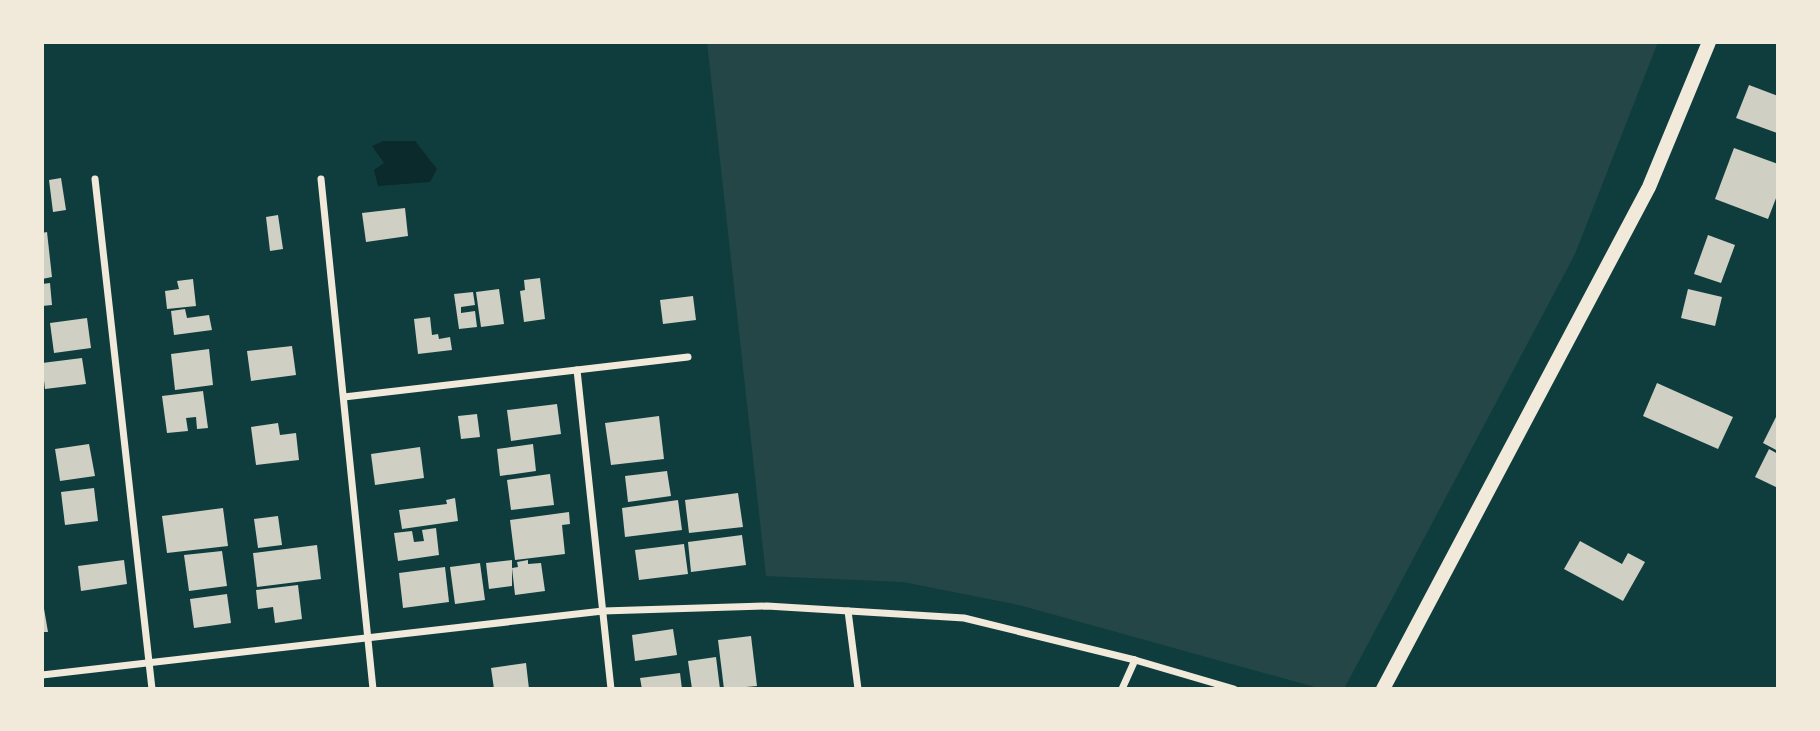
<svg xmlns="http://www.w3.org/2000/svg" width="1820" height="731" font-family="'Open Sans',sans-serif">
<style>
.green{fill:#244646}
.water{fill:#0a2a2b}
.building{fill:#cfcfc3}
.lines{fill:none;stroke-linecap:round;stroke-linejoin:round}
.minor{stroke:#f1e9da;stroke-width:7}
.secondary{stroke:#f1e9da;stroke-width:14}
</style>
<rect width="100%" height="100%" fill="#0f3d3e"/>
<!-- green -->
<polygon class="green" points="707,42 1658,42 1575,254 1344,689 1322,689 1019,605 903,582 766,576"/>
<!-- water -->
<polygon class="water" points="383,141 415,141 437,169 430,182 378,186 374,170 384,163 372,146"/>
<!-- building -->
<g class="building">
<polygon points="1749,85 1778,96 1777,133 1736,118"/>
<polygon points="1734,148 1778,164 1778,193 1768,219 1715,199"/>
<polygon points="61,178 66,210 53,212 49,180"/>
<polygon points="405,208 408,236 366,242 362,213"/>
<polygon points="278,215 283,249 270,251 266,217"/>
<polygon points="47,232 52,277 42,279 42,233"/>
<polygon points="1708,235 1735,245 1721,283 1694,274"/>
<polygon points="540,278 545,319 524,322 520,291 525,290 524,280"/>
<polygon points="193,279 196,306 167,309 165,291 179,289 177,281"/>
<polygon points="50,283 52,305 42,306 42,284"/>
<polygon points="499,289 504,324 481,327 476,292"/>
<polygon points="1688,289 1722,297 1715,326 1681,318"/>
<polygon points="473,292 475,305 461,307 461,313 475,311 477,327 459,329 454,294"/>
<polygon points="693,296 696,320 663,324 660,300"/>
<polygon points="185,309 187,318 209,315 212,330 174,335 171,311"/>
<polygon points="430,317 432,335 438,334 439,339 450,337 452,350 418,354 414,319"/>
<polygon points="87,318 91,348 54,353 50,323"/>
<polygon points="292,346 296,375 251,381 247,351"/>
<polygon points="209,349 213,385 175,390 171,354"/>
<polygon points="82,358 86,384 45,389 42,363"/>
<polygon points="1657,383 1733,417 1718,449 1643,416"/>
<polygon points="203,391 208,428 197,429 196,417 186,418 188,431 167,433 162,396"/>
<polygon points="557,404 561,434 511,441 507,410"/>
<polygon points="1778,413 1778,451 1763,443"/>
<polygon points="477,414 480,437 461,439 458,416"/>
<polygon points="659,416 664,459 611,465 605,423"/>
<polygon points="278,423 280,435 296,433 299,460 256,465 251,427"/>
<polygon points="89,444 95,476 60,481 55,449"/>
<polygon points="533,444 536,471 500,476 497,449"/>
<polygon points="420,447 424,478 375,485 371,454"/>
<polygon points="1769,449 1778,454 1778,488 1755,477"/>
<polygon points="667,471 671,496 628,502 625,476"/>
<polygon points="550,474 554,505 511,510 507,480"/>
<polygon points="94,488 98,521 65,525 61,492"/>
<polygon points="738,493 743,527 689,533 685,500"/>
<polygon points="455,498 458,521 402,529 399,510 447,504 446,500"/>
<polygon points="678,500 682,530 625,537 622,508"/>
<polygon points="223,508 228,546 167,553 162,516"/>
<polygon points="569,512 570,524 562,525 565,554 515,560 510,520"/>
<polygon points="278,516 282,545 258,548 254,519"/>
<polygon points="436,528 439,555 398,561 394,533 412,531 414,542 424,541 422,530"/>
<polygon points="742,535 746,565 691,572 688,542"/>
<polygon points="1580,541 1622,564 1628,553 1645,562 1623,601 1564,569"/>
<polygon points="684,544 688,574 639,580 635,550"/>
<polygon points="317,545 321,579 257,587 253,553"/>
<polygon points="222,551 227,586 189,591 184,555"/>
<polygon points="124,560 127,584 81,591 78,566"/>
<polygon points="512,560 512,586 489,589 486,563"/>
<polygon points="528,560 528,564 541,563 545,591 515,595 512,568 518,567 517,562"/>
<polygon points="480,563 485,600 455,604 450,567"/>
<polygon points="445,567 449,602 403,608 399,573"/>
<polygon points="298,585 302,619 275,623 273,607 258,609 256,590"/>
<polygon points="227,594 231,623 194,628 190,599"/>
<polygon points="42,597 48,632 42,632"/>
<polygon points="673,629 677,655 635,661 632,635"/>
<polygon points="751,636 757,686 724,689 718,640"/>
<polygon points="716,657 720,689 692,689 688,661"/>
<polygon points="526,663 529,689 494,689 491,668"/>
<polygon points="680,673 682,689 642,689 640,678"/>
</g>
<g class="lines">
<!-- minor -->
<g class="minor">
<polyline points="95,179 152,689"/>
<polyline points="321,179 373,689"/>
<polyline points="577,370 611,689"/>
<polyline points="344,397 688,357"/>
<polyline points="848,611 858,689"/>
<polyline points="42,675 603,611 767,606 964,618 1135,660 1234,689"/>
<polyline points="1122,689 1135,660"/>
</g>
<!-- secondary -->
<polyline class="secondary" points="1383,689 1649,187 1709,42"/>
</g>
<!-- border -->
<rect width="1820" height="731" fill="none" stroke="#f1e9da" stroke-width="88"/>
</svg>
